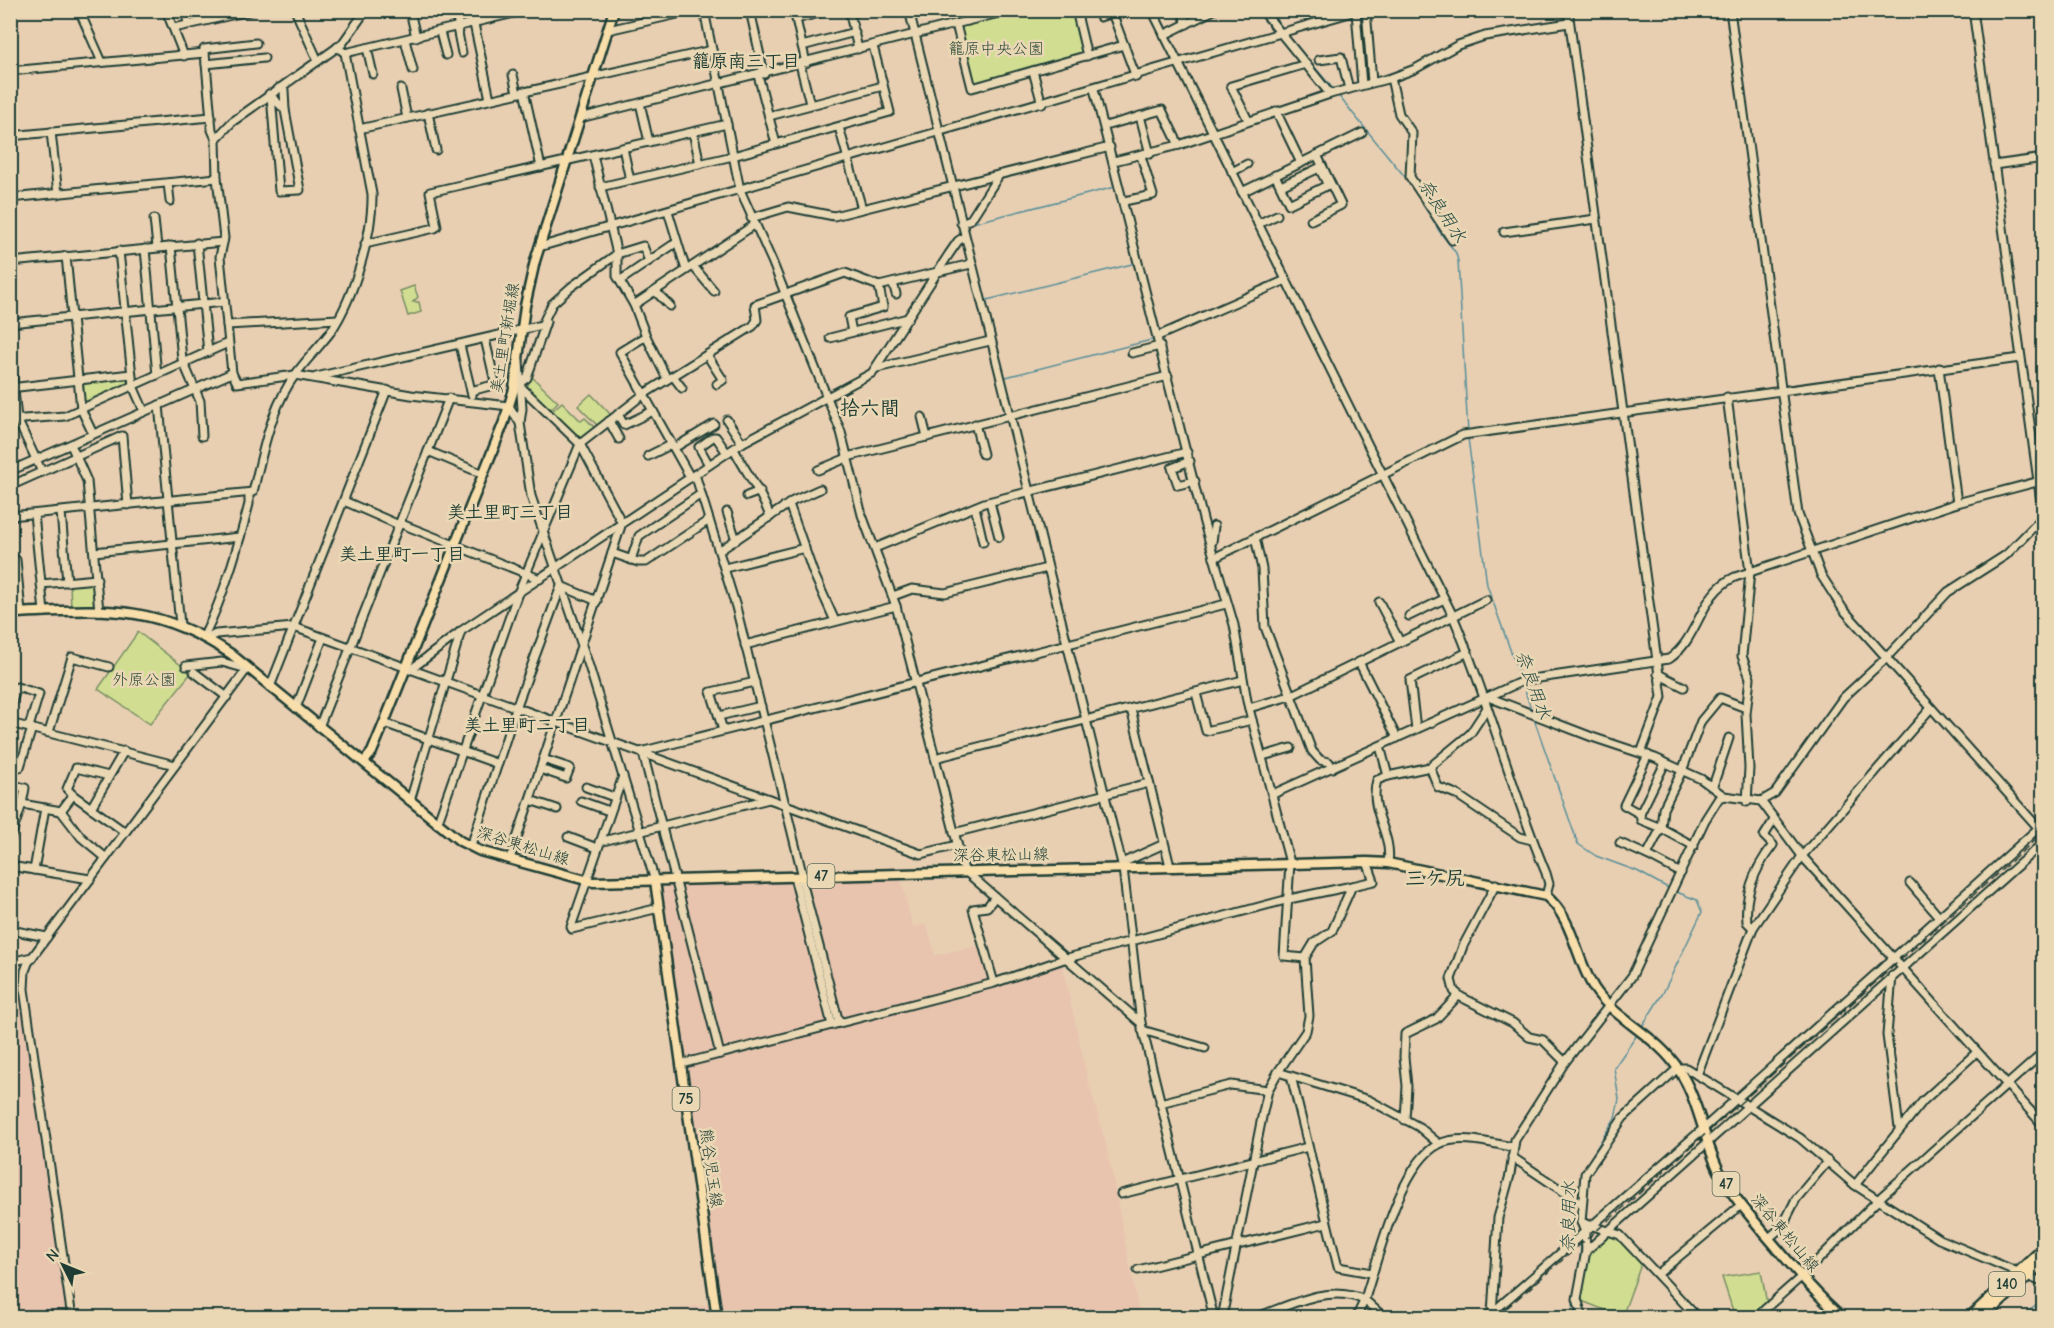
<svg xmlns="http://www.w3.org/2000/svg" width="2054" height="1328" font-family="'Comic Neue','Klee One',sans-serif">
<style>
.built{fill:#e8c4ae}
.green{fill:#d1de92;stroke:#788e63;stroke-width:1.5}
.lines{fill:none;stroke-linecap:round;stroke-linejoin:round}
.stream{stroke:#578f99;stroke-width:1.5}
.minor-casing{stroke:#1f3d34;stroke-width:11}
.major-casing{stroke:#1f3d34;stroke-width:13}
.highway-casing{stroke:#1f3d34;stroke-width:15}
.minor{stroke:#ead8b5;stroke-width:7}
.major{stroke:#f8deab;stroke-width:8}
.highway{stroke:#f8deab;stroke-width:10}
.rail{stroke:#1f3d34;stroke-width:1.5;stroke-dasharray:9 4.5;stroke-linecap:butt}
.labels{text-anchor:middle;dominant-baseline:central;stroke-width:5;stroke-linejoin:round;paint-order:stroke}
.shield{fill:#ead8b5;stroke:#5c6c5b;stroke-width:1.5}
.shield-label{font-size:15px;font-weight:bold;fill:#1f3d34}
.park-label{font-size:16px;fill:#314d3d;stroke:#ead8b5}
.street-label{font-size:16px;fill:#1f3d34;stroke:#ead8b5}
.neighbourhood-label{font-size:18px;font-weight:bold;fill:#1f3d34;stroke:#ead8b5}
.water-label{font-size:18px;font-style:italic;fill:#284b45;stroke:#ead8b5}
.quarter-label{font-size:20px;font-weight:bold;fill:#1f3d34;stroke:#ead8b5}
</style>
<rect width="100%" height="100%" fill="#e9cfb2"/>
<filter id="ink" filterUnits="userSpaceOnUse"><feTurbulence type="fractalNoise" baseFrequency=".0167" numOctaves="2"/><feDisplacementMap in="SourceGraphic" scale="12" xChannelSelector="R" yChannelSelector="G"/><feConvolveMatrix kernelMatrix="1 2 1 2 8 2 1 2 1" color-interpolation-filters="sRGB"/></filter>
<g filter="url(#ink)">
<!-- built -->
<g class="built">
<polygon points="900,876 913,927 927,924 935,955 979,946 991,987 1062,964 1088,1080 1107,1148 1140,1317 608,1318 718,1303 659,884"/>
<polygon points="20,982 68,1317 11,1317 10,987 13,983"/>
</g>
<!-- green -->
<g class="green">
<polygon points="1025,11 1073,11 1082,55 976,85 973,84 960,29 961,26"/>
<polygon points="414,286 418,297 413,302 419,302 421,312 408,316 400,291"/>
<polygon points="530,375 558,402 548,412 527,391"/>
<polygon points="130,377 130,385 83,405 80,383"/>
<polygon points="591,394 612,416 599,427 578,406"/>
<polygon points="562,402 581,421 585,418 595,428 581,441 550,413"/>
<polygon points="95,582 96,609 71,608 70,584"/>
<polygon points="138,632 191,673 150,724 98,689"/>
<polygon points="1608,1231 1620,1237 1643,1259 1622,1317 1577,1299 1586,1251"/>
<polygon points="1761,1271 1767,1304 1751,1317 1735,1317 1722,1277"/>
</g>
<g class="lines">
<!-- stream -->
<g class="stream">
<polyline points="1269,10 1284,30"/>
<polyline points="1287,34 1334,90"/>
<polyline points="1337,94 1410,183"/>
<polyline points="1423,202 1439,231 1456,253 1458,261 1468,433"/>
<polyline points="973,223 1115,187"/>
<polyline points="983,301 1136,263"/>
<polyline points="1002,378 1155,339"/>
<polyline points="1468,438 1487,585 1520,677"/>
<polyline points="1523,685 1532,712"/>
<polyline points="1534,719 1578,844 1596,856 1637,871 1670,889"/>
<polyline points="1641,1028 1663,993 1702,912 1697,900 1674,891"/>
<polyline points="1582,1172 1615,1118 1619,1099 1614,1068 1637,1035"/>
<polyline points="1579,1199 1581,1177"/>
<polyline points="1580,1264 1581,1239"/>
<polyline points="1574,1298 1573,1305 1578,1318"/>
<polyline points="2027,1318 2030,1310 2044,1300"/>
</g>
<!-- minor casing -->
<g class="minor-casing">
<g id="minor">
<polyline points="79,10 102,62"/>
<polyline points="166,10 184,56"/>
<polyline points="185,10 188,23"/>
<polyline points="295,10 318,61"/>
<polyline points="366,10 342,44 232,122 216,139 217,178 224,238 220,257 232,373 237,383 295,375 411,395 509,406 520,423 531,496 588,663 655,881"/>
<polyline points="455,10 459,27"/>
<polyline points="704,10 740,190 772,261 841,432 862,515 896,606 964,870 1141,1023"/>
<polyline points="750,10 764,74"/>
<polyline points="849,10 858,49"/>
<polyline points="909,10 1123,868 1141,1023 1214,1318"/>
<polyline points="966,10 968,21"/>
<polyline points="1076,10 1087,56"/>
<path d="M1152 10 1453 616C1489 700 1511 789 1546 873L1549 884 1546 896"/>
<polyline points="1181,10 1187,24"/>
<polyline points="1262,10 1330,94"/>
<polyline points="1304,10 1309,13 1318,10"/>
<polyline points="1366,10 1372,82"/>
<polyline points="1568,10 1662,697 1641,753"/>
<polyline points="1730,10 1798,514 1821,575 1843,609 2044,834"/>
<polyline points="410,11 416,37"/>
<polyline points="1356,12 1362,85"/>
<polyline points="1100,17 1112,13"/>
<polyline points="474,24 490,99"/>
<polyline points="956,24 972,88 1124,45 1111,10"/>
<polyline points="174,28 254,10"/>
<polyline points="457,28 462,53"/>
<polyline points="608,30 695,10"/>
<polyline points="440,32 446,55"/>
<polyline points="1164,35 1214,10"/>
<polyline points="405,40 413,70"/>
<polyline points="1124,45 1136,77"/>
<polyline points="802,46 855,32"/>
<polyline points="367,48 373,74"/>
<polyline points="205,53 204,49 256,43"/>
<polyline points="345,53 527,10"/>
<polyline points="1319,60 1341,57 1349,89"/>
<polyline points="806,63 796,19 831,10"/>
<polyline points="206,64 264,58"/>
<polyline points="800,64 810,104"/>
<polyline points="10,71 205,53 212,130 216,139"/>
<polyline points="1033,71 1042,104"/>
<polyline points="513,75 517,93"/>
<polyline points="758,75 776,144"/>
<polyline points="1391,78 1399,114 1412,133 1410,177 1452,240"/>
<polyline points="279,88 284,90 285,110"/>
<polyline points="401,89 407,118"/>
<polyline points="1094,89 1204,523 1234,625 1247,701 1290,863 1284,956 1305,958 1309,1016 1306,1031 1278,1072"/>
<polyline points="524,91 541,167"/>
<polyline points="269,94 285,110 300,190 279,191 271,96"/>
<polyline points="640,103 649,142"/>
<polyline points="1276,111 1301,163"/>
<polyline points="428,113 436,150"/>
<polyline points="769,116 883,86"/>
<polyline points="1140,116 1150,154"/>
<polyline points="580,118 1011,10"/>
<polyline points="1248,120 1231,86 1306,64"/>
<polyline points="1105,126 1162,110 1179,145"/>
<polyline points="839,127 862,209"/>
<polyline points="359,129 712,50"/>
<polyline points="51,132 58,194"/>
<polyline points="693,132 700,164"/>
<polyline points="10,136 211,117"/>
<polyline points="623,148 630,180"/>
<polyline points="593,155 617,254 617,276 634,305 646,336 620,352 690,477"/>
<polyline points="1114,161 1179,145 1330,94 1391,78 1415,69 1458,45 1485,36 1569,23"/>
<polyline points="1994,165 2044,158"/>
<polyline points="1232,172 1247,164"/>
<polyline points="1275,175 1289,204 1328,185 1319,168 1281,186"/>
<polyline points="168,183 170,201"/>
<polyline points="600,187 733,156 890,112 873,46"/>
<polyline points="1242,192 1362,133"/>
<polyline points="10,198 217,178"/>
<polyline points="1124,201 1153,195 1141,156"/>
<polyline points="668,211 686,270"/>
<polyline points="751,218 788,207 834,216 1110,147"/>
<polyline points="154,219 157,247"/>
<polyline points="1311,220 1341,205 1317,155"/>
<polyline points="961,223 971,219 999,175"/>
<polyline points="1258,224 1277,215"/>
<polyline points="1504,232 1596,219"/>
<polyline points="197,243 208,352"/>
<polyline points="365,244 435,228 437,226 430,192 727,124"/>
<polyline points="171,246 182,359 200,401 202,436"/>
<polyline points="539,247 1360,10"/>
<polyline points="145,249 157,375"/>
<polyline points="119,251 133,386 144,411"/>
<polyline points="66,256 81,409 93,434"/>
<polyline points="10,262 223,242"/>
<polyline points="693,266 714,291"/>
<polyline points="621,280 677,242"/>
<polyline points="893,283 896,294"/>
<polyline points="656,292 670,306"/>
<polyline points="634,305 754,225"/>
<polyline points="10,323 224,302"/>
<polyline points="227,325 338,319"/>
<polyline points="852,332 849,317 883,307 879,286"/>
<polyline points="646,336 667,379"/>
<polyline points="1158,336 1286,280"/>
<polyline points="830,338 908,318"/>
<polyline points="460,345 472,395"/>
<polyline points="10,351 17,419 42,472"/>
<polyline points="1132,353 1160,346"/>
<polyline points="707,355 723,380 717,384"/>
<polyline points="519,360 522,409 520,423"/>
<polyline points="877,368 990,341"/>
<polyline points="1939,368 1957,503"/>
<polyline points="673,376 682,388"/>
<polyline points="316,377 542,325 552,304 571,287 617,254 643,246 649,261"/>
<polyline points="521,382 527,378 546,322"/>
<polyline points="10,388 131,374"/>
<polyline points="471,391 493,385 495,382 485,339"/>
<polyline points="1727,397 1750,572 1742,656 1750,678 1746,714 1749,768 1747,802"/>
<polyline points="159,405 180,625"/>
<polyline points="618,414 624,425 653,411"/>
<polyline points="922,417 927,437"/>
<polyline points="10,420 65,416 228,343"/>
<polyline points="727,420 742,443"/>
<polyline points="609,421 619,439"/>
<polyline points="975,424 983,454"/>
<polyline points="71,445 87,481 99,611"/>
<polyline points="674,448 714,424"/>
<path d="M734 449C746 473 762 492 770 517"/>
<polyline points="428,451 483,474"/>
<polyline points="648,456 672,444"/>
<polyline points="847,457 1168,376"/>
<polyline points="1190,461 1172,468 1178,485 1195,481"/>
<polyline points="709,465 699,447 713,437 716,437 727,453"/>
<polyline points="818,470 847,458"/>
<polyline points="10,471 232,373"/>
<polyline points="695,474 736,607 803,877"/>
<polyline points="10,486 122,436 128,505"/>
<polyline points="747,496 760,491"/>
<polyline points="344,501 399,525"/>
<polyline points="990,502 999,537"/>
<polyline points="789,504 813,572 835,621"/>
<polyline points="975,507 983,542"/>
<polyline points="61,512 67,582"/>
<polyline points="727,512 736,540"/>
<polyline points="34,514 44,612"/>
<path d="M10 516 253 492C262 455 269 417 289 384 301 364 319 348 332 330 354 296 373 234 372 194L345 53 337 47"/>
<polyline points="399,523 540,579"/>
<polyline points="1255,537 1262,569 1265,627 1312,751 1320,760 1329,762 1332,768"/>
<polyline points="1212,542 1214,526"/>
<polyline points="875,548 984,503 1187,452"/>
<polyline points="719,551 793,501 820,489"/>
<polyline points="94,552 240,537"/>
<polyline points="612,553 638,562 646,562 709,520"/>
<polyline points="1214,558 1463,435 2020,358"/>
<polyline points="631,560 639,536 701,494"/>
<polyline points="10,561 16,560 21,612"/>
<polyline points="725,568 805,548"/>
<polyline points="41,584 97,579"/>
<polyline points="893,596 912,589 945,593 1047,568"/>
<polyline points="1379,602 1400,642"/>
<polyline points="1409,616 1444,599"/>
<path d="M204 636C225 593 237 550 249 504V493"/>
<polyline points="207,638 216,634 294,627 921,854 957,845"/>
<polyline points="745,645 896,606"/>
<polyline points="1359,662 1397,738"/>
<polyline points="410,670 460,632"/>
<polyline points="194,672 227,697"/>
<polyline points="1658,674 1684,687"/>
<polyline points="270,687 387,390"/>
<polyline points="1196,693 1206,731 1252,720"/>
<polyline points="1488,697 1592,737 1655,758 1701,779 1724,796 1761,801 1775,793 1843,698 1886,658 1948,592 2006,555 2043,517 1973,10"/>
<polyline points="10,708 17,687 39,694 29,727"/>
<polyline points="296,708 323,638"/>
<polyline points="1249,708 1290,696 1486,600"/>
<polyline points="1131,709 1170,866"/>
<polyline points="719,716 761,706"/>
<polyline points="10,723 175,765"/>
<polyline points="384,723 498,764"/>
<polyline points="319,727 449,398"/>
<polyline points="1416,729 1410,680 1468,652"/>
<polyline points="723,730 711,692 755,682"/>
<polyline points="49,732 72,657 109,667"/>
<polyline points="1380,746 1388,776"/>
<polyline points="640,752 1226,604"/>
<polyline points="643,753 720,1054"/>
<polyline points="1263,756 1291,748"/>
<polyline points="935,758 1243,680"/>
<polyline points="1665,763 1640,814 1641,820 1661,828 1663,809 1682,771 1701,721 1720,698 1746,708"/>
<polyline points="10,764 20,767 32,728"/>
<polyline points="1430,767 1438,787 1456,794 1520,837 1532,840"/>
<polyline points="540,769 566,778 570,768 543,759"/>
<polyline points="623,776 571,927 572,929 659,908"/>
<polyline points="10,784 25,788 22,804 61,811 81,837 106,858"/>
<polyline points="1713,786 1729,738"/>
<polyline points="586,787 614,797"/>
<path d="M1273 794 1525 680 1669 659C1700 638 1699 593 1735 577L1957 503 2044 480"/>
<polyline points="73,795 67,789 76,768 109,776"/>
<polyline points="530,800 557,809"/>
<polyline points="410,801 461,631 742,443 872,373 949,254 958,241 964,237"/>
<polyline points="581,801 609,811"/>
<polyline points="1761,801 1802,856 2044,1126"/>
<polyline points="91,808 124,751"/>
<polyline points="61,811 73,795 125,832"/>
<polyline points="1640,814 1624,805 1648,755"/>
<polyline points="437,824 518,593 580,444 644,394 753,326 757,320 755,305 845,273 879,286 971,264"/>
<polyline points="954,833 1149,783"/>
<polyline points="568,837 597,848"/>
<polyline points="10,839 22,804"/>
<polyline points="599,842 769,799"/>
<polyline points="1620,843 1647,855"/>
<polyline points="471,846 516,708 561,586 597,601"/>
<polyline points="510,859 622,523 580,444 522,388"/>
<polyline points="1122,863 1164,844"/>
<path d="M1388 863C1393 833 1368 811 1377 780L1388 776 1430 767 1470 734 1487 708"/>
<polyline points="10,866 90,879"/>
<polyline points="34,870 45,808"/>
<polyline points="1681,873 1647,855 1661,828 1694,846"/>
<polyline points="794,877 832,1025"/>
<polyline points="801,877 839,1023"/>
<polyline points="10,878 13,866"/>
<polyline points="1910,883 1939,917"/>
<polyline points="1496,884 1463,946 1451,979 1454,991 1461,997 1513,1023 1529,1037 1543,1040 1565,1062"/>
<path d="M1753 928 1747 922C1744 894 1756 867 1773 845L1764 836 1774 820"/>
<polyline points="10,930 47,937"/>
<polyline points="1305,958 1314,943 1332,931 1352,886 1374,881 1367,862"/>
<polyline points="10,962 32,957"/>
<polyline points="1892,976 1887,1035 1899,1128"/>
<polyline points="994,983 973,909 987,907 995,897"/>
<polyline points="1142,1030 1205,1048"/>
<polyline points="681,1064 994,983 1064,959 1289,899 1352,886"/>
<polyline points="1697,1075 1753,928 1802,856 1931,708"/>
<polyline points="1291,1076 1338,1267 1372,1273"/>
<polyline points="1160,1103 1231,1085 1268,1090"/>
<polyline points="1405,1120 1407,1086 1404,1057 1405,1034 1436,1019 1459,995"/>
<polyline points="1512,1157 1582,1204"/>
<polyline points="1855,1185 1923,1101 1977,1052"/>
<polyline points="1121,1194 1308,1147"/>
<polyline points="1581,1222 1620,1235 1698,1318"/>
<polyline points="1769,1238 1782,1227 1796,1199 1828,1161"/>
<polyline points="1586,1251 2044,842"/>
<polyline points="1138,1270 1326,1223"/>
<polyline points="1659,1273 1741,1205"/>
<polyline points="1492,1314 1498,1218 1510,1175 1515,1140 1565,1062 1632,976 1705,820 1719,798 1724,796"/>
<polyline points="72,1318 24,989 25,971 28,963 47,937 247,669 222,662 186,666"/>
<polyline points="1222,1318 1263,1112 1268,1090 1278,1072 1369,1100 1419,1127 1439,1144"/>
<path d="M1254 1318C1289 1306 1328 1283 1364 1300 1368 1302 1378 1313 1386 1318"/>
<path d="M1356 1318C1360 1309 1365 1301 1367 1292 1379 1255 1401 1163 1439 1144 1460 1134 1490 1143 1512 1147"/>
<polyline points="1486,1318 1704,1128 2044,823"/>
<polyline points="1583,1318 1577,1299 1586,1251 1585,1232 1581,1222 1585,1174 1623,1118 1678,1068 1686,1068 1800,1138 1855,1185 1939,1239 2044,1283"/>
<polyline points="1755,1318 1801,1277 1883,1195 2044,1052"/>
</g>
</g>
<!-- major casing -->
<g class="major-casing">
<g id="major">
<path d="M10 613C101 610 152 601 231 654L460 841 480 851 593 882 1367 862 1388 863 1546 896C1574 919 1575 958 1594 988 1616 1021 1657 1035 1679 1070 1699 1101 1703 1138 1719 1171 1731 1195 1749 1214 1765 1234 1790 1263 1813 1292 1843 1318"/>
<polyline points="364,762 372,752 384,723 504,422 514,389 525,306 535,261 614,10"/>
<polyline points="655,881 717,1318"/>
</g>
</g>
<!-- highway casing -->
<g class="highway-casing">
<g id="highway">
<polyline points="1970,1318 2044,1249"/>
<polyline points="1982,1318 2044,1260"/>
</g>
</g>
<!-- minor -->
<use href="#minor" class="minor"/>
<!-- major -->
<use href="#major" class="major"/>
<!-- highway -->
<use href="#highway" class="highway"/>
<!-- rail -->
<polyline class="rail" points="1495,1318 1617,1213 2044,832"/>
</g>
</g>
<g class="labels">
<!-- shield labels -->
<g class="shield">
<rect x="807.5" y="864" width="27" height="24" rx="4.5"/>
<rect x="672.5" y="1087" width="27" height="24" rx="4.5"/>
<rect x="1712.5" y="1172" width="27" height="24" rx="4.5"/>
<rect x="1989" y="1272" width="36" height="24" rx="4.5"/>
</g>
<g class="shield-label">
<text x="821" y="876">47</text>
<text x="686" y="1099">75</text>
<text x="1726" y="1184">47</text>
<text x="2007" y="1284">140</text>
</g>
<!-- park labels -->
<g class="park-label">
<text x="996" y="49">籠原中央公園</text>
<text x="144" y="680">外原公園</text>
</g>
<!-- street labels -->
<g class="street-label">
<text transform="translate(505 338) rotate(-81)">美土里町新堀線</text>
<text transform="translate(523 846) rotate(17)">深谷東松山線</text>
<text transform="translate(1001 855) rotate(-1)">深谷東松山線</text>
<text transform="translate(711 1168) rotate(82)">熊谷児玉線</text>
<text transform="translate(1785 1233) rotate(50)">深谷東松山線</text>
</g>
<!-- neighbourhood labels -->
<g class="neighbourhood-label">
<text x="746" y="61">籠原南三丁目</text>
<text x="510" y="512">美土里町三丁目</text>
<text x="402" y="554">美土里町一丁目</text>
<text x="527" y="725">美土里町二丁目</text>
</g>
<!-- water labels -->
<g class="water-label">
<text transform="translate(1442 211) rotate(57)">奈良用水</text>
<text transform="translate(1533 685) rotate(70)">奈良用水</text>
<text transform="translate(1569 1217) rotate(-89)">奈良用水</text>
</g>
<!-- quarter labels -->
<g class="quarter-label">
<text x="870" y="408">拾六間</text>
<text x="1435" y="878">三ケ尻</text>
</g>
</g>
<!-- margin -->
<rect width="2054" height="1328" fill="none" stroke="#ead8b5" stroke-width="36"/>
<rect x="18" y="18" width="2018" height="1292" fill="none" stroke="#1f3d34" stroke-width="2" filter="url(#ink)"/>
<!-- north arrow -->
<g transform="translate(63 1265) rotate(313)" stroke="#ead8b5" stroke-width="4.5" paint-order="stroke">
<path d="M0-4.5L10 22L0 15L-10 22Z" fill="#1f3d34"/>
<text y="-9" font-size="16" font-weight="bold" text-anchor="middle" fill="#1f3d34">N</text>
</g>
</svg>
